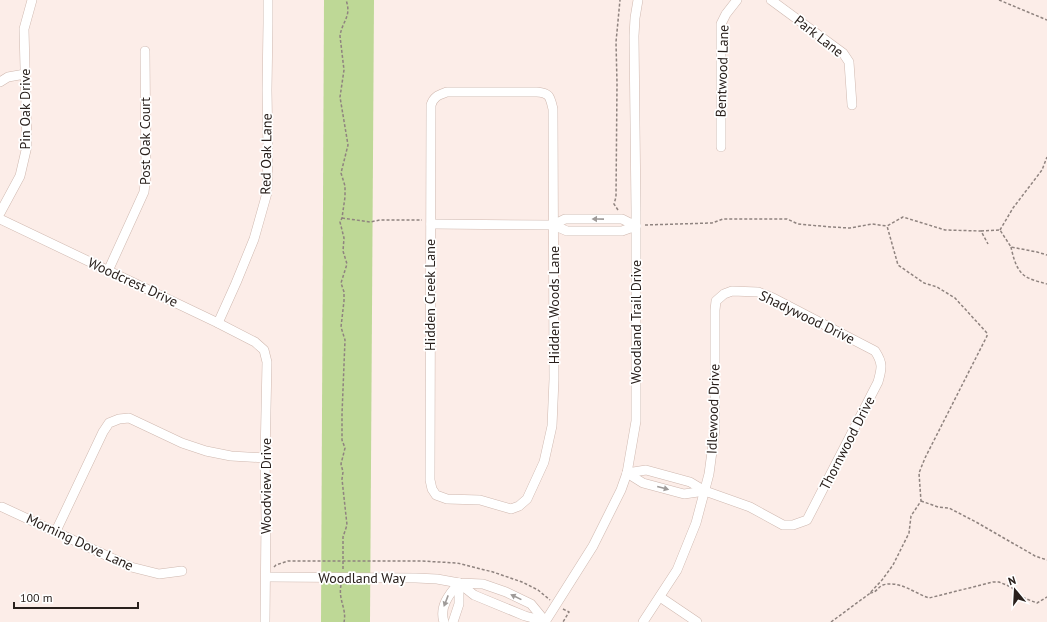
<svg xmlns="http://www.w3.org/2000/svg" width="1047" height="622" font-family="'PT Sans',sans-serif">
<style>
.green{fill:#bed896}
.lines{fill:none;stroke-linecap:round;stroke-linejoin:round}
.minor-casing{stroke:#cfb8af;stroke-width:10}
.path{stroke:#8f837f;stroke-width:1.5;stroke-dasharray:3 2;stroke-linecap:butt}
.minor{stroke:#fff;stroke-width:9}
.oneway{fill:#9f9b99}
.labels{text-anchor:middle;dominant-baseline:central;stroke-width:3.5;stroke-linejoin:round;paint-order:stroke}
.street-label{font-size:14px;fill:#29201c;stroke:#fff}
</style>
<rect width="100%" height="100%" fill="#fcede8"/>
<!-- green -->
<polygon class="green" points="324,0 374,0 370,622 321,622"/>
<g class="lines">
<!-- minor casing -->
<g class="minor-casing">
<g id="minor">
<polyline points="771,0 843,53 849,62 852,105"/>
<polyline points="0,82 8,77 25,74"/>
<path d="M447 92H537C550 93 550 97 553 109L554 379 552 426 544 462 527 499 519 506 511 509 480 500 447 499 436 495 432 489 430 480 431 105C434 96 439 95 447 92Z"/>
<polyline points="721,147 721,24 726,14 737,0"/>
<polyline points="0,213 20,176 27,146 24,29 32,0"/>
<polyline points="0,219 218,323 255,342 264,350 267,362 265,458 266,518 265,622"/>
<polyline points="431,224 553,225 567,231 622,231 636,226"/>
<polyline points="553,225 565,219 622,219 636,226"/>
<polyline points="108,271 144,192 146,176 145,51"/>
<polyline points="218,323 236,283 254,239 267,193 268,152 267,90 268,23 268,0"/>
<path d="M627 473 646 470 690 482 705 491 750 507 783 525H793L807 520 878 382C882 368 883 363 875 351L773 298 758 292 732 291 724 294 716 301 715 310V429L709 474 696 523 677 570 643 622"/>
<polyline points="627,473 643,483 684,494 705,491"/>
<polyline points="2,507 131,567 159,574 182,571"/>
<polyline points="56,531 103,432 109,423 119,419 129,418 182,443 206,451 231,456 265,458"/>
<polyline points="266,577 416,578 437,579 459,583 483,584 506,592 531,604 545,621"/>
<polyline points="459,583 474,595 525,616 545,621"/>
<polyline points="660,597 697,622"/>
<path d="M444 622C439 607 449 594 459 583"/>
<polyline points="453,622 459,604 459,583"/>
<polyline points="545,622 593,546 621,490 627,473 636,421 636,211 634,36 635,18 638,0"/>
</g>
</g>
<!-- path -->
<g class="path">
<polyline points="999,0 1047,20"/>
<polyline points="618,210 614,204 616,197 617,83 616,42 620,0"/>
<polyline points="342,218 370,222 380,220 422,220"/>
<polyline points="645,225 712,223 723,219 787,219 798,224 831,227 850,228 872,224 887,226"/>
<polyline points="1000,230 1013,208 1042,170 1047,157"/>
<polyline points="981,231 1000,230 1011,247 1037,252 1047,255"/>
<path d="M1011 247C1013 256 1016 270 1025 276 1031 280 1040 282 1047 284"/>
<polyline points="921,501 938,507 949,508 976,522 1035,556 1047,560"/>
<polyline points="274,567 276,565 288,561 421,561 457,563 493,572 522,582 538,590 550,600"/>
<path d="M343 569V537L347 525 342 479 343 472 341 464 345 448 342 440V414L345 340 341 327 344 301V292L341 283 347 264 343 251 344 238 340 222 342 218 345 197V186L341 173 348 145 340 97 344 70 340 36C342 21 352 17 346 0"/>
<path d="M341 585C338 600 347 609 344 622"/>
<path d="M870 593C876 593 878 587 883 585 899 580 914 593 929 598L993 582H999L1011 587 1024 598 1037 603 1047 597"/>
<polyline points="563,609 569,612 563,622"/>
<polyline points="831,622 869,594 882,580 893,565 909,533 911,516 921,501 919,473 925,458 987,336 987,333 955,298 937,287 924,283 898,265 887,226 903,217 945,230 981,231 988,244"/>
</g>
<!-- minor -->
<use href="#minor" class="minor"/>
</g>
<!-- one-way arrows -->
<defs><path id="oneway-solid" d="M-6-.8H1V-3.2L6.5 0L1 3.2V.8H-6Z"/></defs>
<g class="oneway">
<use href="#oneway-solid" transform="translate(598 219) rotate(-179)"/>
<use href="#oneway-solid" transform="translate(663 488) rotate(15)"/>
<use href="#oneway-solid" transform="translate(516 597) rotate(-154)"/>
<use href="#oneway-solid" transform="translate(446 601) rotate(111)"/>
</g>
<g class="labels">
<!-- street labels -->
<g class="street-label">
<text transform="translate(819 36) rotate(38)">Park Lane</text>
<text transform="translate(722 71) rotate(-88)">Bentwood Lane</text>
<text transform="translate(25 109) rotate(-90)">Pin Oak Drive</text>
<text transform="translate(145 141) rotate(-90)">Post Oak Court</text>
<text transform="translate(266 154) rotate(-89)">Red Oak Lane</text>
<text transform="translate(133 282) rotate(25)">Woodcrest Drive</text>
<text transform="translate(430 295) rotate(-90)">Hidden Creek Lane</text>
<text transform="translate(554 305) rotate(-90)">Hidden Woods Lane</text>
<text transform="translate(807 317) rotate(26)">Shadywood Drive</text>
<text transform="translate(636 322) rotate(-90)">Woodland Trail Drive</text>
<text transform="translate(713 409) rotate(-88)">Idlewood Drive</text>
<text transform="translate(847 443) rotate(-63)">Thornwood Drive</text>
<text transform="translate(266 486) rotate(-90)">Woodview Drive</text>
<text transform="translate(80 542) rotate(25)">Morning Dove Lane</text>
<text x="362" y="578">Woodland Way</text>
</g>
</g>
<!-- north arrow -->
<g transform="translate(1015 590) rotate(342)" stroke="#ffffff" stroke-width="3" paint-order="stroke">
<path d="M0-3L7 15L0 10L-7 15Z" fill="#29201c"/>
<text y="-6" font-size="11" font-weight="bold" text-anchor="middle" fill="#29201c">N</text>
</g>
<!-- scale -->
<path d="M14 602v6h124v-6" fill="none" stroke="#29201c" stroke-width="2"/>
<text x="20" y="602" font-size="12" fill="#29201c" stroke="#ffffff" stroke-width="3" paint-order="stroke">100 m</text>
</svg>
